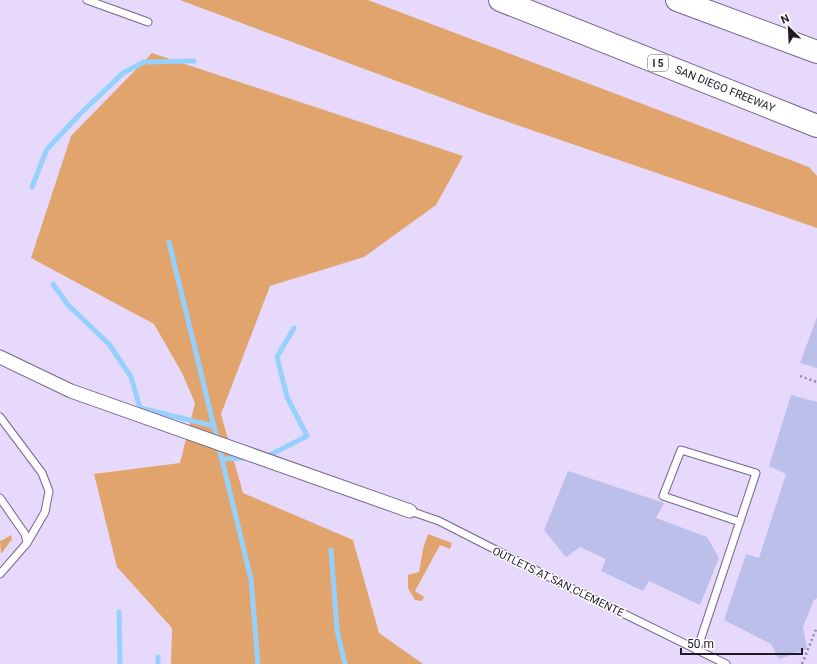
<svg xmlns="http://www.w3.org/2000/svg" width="817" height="664" font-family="Roboto,sans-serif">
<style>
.green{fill:#e2a46d}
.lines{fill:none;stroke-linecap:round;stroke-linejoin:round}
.stream{stroke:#96d1fe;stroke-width:5}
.building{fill:#bcbfea}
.lane-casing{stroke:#74658b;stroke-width:9}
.street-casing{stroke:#74658b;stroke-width:15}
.highway-casing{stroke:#74658b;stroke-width:24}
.path{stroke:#9288a2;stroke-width:2.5;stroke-dasharray:2 3;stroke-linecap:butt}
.lane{stroke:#fff;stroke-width:7}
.street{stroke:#fff;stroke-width:13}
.highway{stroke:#fff;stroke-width:22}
.labels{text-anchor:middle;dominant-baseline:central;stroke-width:3;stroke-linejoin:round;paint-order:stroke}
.shield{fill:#fff;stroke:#635f69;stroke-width:1}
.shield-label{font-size:10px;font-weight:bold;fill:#201a29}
.street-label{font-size:11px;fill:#201a29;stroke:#fff}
</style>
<rect width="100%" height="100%" fill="#e6d9fc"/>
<!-- green -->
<g class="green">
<polygon points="180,0 368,0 809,167 817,176 817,228 485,114"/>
<polygon points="152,53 463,156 436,205 364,257 270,286 221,414 243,493 353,540 379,633 423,664 171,664 172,628 117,567 94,474 180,463 195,403 182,373 154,324 31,258 71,136"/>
<polygon points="428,534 452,543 450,549 440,545 415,591 424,597 422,601 415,600 408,588 408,575 419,572 423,549"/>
<polygon points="11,535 12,539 1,554 0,540 1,541"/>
</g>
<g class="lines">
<!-- stream -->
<g class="stream">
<polyline points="32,187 47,149 80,114 123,73 144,62 194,61"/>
<polyline points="169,242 251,579 258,664"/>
<polyline points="53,284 68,305 109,344 131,377 140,408 214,426"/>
<polyline points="266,457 307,436 287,397 277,357 294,328"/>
<polyline points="222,459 246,458"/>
<polyline points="331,550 337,630 345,664"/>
<polyline points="119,612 120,664"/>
<polyline points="158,664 158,657"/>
</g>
</g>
<!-- building -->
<g class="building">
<polygon points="817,317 817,368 800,363"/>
<polygon points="791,395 817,402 817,598 814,600 803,627 807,649 779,659 771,644 724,620 746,554 759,558 786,474 769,466"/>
<polygon points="568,471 664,503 656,518 707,537 719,558 700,605 649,581 643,591 601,571 606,559 580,547 566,557 544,530"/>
</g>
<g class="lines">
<!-- lane casing -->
<g class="lane-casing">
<g id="lane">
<polyline points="87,0 148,22"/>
<polyline points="0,417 42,473 49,491 45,512 27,543"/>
<polyline points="0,498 25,534 27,543 0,574"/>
<polyline points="410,511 439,521 545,575 726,664"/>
<polyline points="697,650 756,473 681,450 663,496 740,522"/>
</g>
</g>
<!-- street casing -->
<g class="street-casing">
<polyline id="street" points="0,357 71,391 410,511"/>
</g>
<!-- highway casing -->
<g class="highway-casing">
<g id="highway">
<polyline points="500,0 817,126"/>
<polyline points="677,0 817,52"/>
</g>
</g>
<!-- path -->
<g class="path">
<polyline points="800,376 817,382"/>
<polyline points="802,664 817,627"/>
</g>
<!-- lane -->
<use href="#lane" class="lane"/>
<!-- street -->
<use href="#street" class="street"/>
<!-- highway -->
<use href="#highway" class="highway"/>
</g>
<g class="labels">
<!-- shield labels -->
<rect class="shield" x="648" y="55" width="20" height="16" rx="3"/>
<g class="shield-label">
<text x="658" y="63">I 5</text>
</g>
<!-- street labels -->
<g class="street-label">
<text transform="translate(725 89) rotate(22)">SAN DIEGO FREEWAY</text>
<text transform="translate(558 582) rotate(26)">OUTLETS AT SAN CLEMENTE</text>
</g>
</g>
<!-- north arrow -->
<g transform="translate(789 28) rotate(336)" stroke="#ffffff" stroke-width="3" paint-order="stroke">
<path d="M0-3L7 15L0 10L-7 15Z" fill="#201a29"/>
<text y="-6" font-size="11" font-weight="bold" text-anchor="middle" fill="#201a29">N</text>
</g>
<!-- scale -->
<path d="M681 648v6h121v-6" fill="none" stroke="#201a29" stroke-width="2"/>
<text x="687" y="648" font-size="12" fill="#201a29" stroke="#ffffff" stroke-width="3" paint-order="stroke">50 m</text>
</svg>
